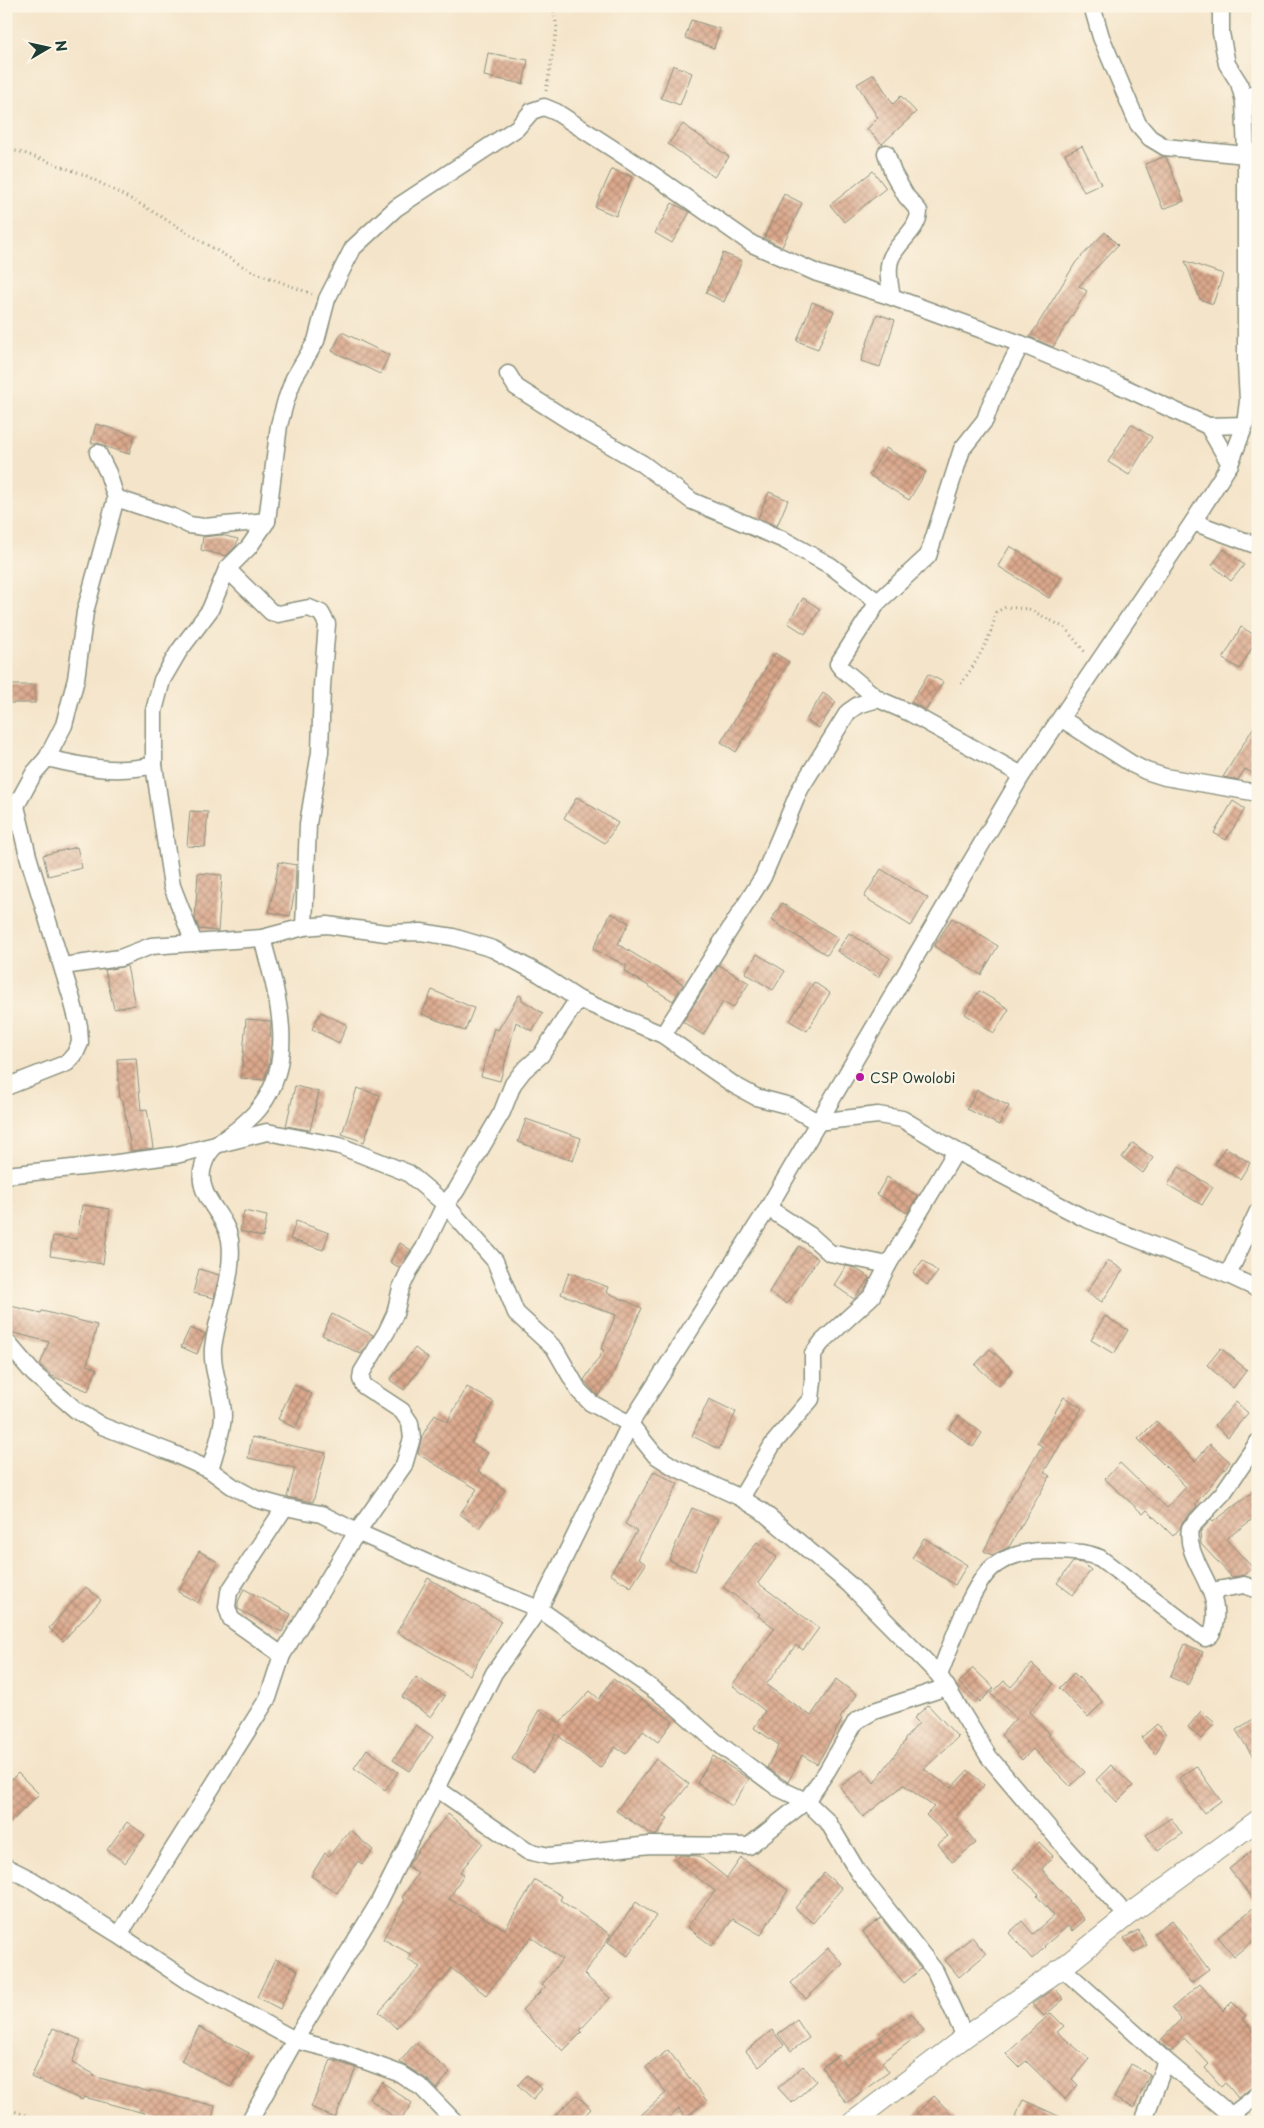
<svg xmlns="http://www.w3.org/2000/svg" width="1264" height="2128" font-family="'Playpen Sans',sans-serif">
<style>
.building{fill:url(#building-cross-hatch)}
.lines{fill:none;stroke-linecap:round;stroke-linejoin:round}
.minor-casing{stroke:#8a907e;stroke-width:19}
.tertiary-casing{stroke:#8a907e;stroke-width:22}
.path{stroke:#8a907e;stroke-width:3;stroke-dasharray:1 4;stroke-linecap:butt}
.minor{stroke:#fff;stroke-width:16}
.tertiary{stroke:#fff;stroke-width:20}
.poi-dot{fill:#b5179e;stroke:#fcf5e5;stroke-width:2}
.labels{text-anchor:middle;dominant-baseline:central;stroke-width:4.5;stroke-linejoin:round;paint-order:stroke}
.poi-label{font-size:14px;fill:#1f3d34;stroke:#fcf5e5;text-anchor:start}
</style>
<defs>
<pattern id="building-cross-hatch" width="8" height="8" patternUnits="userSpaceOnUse" patternTransform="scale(1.25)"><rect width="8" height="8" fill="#dba88c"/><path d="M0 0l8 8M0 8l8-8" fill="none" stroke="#b18a73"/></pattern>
</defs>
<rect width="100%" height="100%" fill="#fcf5e5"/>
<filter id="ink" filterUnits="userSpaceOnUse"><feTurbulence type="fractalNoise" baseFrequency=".02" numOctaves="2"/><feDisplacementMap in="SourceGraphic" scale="10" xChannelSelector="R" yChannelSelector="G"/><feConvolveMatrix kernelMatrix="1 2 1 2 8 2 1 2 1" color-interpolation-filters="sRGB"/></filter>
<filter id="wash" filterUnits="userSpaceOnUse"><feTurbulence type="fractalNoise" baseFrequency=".0096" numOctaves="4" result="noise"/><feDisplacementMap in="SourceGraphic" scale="20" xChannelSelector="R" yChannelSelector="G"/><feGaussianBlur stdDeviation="1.12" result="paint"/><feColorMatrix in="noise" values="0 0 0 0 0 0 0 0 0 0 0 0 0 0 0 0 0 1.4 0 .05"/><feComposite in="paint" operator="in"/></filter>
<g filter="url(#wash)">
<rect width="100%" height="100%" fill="#f4e4c9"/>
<g id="blocks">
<!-- building -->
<g class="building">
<polygon points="691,20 720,29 714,48 685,38"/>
<polygon points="488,53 528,60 523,84 484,76"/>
<polygon points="673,65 692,73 680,105 661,98"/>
<polygon points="874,74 893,104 901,96 916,112 882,144 867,129 878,118 857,84"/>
<polygon points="683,124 729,157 714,177 668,144"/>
<polygon points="1082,146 1101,184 1084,192 1065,154"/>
<polygon points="1163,157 1166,157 1184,201 1163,209 1145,164"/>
<polygon points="612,169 632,177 616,216 595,207"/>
<polygon points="873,171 886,188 844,222 830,205"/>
<polygon points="784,194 802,203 782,247 764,238"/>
<polygon points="672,203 690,212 672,243 655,233"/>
<polygon points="1105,232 1118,245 1079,286 1087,291 1053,347 1030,337 1076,262"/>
<polygon points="723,253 742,261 724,302 706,293"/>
<polygon points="1185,261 1223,274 1213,304 1200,299"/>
<polygon points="812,302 834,311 818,349 797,341"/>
<polygon points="877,314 895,320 880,367 861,361"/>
<polygon points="342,332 389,355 380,374 332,351"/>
<polygon points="96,424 135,435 129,454 106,447 99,443 91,443"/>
<polygon points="1131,424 1152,437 1129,475 1108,462"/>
<polygon points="886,448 926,472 909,500 869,475"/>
<polygon points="769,492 788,500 777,526 758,518"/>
<polygon points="221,535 238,539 236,546 226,556 201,550 203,537"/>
<polygon points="1010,546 1061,578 1049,598 998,566"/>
<polygon points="1224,549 1244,565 1231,581 1212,565"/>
<polygon points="803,598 820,609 805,634 788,623"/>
<polygon points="1241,627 1258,637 1240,669 1223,659"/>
<polygon points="775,653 789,662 736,752 721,742"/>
<polygon points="928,674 943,682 926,710 911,702"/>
<rect x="6" y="685" width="29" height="18"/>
<polygon points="823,693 836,702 819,728 806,720"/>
<polygon points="1258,720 1258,776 1245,769 1238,780 1223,777"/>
<polygon points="577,797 618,823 605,843 564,818"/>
<polygon points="1233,801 1245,809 1226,840 1214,833"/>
<polygon points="190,811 208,812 205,847 187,846"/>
<polygon points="77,847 82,868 48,876 43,855"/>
<polygon points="279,862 296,865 295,889 290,916 269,912"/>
<polygon points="881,869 928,898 911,926 864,897"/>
<polygon points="198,873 222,875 218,931 199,929 195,919"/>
<polygon points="782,903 838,938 827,955 771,920"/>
<polygon points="611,913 629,923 618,944 683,984 673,1001 624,971 627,966 593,949"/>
<polygon points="952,918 998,946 981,975 934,946"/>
<polygon points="849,933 890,958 878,977 837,951"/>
<polygon points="757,954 785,971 773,990 745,973"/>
<polygon points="719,965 749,983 733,1008 723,1002 703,1035 683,1022"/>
<polygon points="127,966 135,1005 114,1009 105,970"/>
<polygon points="814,982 830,993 807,1031 790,1021"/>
<polygon points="432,990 474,1008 465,1031 422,1014"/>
<polygon points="979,991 1009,1009 994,1033 965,1014"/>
<polygon points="519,995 522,997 522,1000 543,1013 532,1031 516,1022 500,1081 481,1076 494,1028 498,1030"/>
<polygon points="321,1012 347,1025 339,1043 312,1029"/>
<polygon points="246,1019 270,1021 271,1045 269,1064 264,1080 241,1078"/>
<polygon points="136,1058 141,1110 147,1109 153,1148 131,1151 123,1100 120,1100 117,1059"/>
<polygon points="295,1086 319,1092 310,1130 286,1126"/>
<polygon points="357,1088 380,1095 364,1142 342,1134"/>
<polygon points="977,1090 1009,1106 999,1125 967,1109"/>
<polygon points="526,1119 581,1138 573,1161 518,1142"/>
<polygon points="1133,1143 1153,1158 1143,1173 1122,1157"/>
<polygon points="1225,1147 1250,1163 1240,1179 1215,1164"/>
<polygon points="1179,1167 1213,1187 1202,1205 1168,1185"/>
<polygon points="887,1177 918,1196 907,1213 877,1194"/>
<polygon points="82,1205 110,1209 103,1264 50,1256 53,1236 77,1239"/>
<polygon points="244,1211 267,1216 263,1237 240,1231"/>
<polygon points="296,1221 329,1233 323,1250 290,1239"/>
<polygon points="400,1243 411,1250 400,1268 390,1262"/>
<polygon points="799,1246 818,1259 787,1304 769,1292"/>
<polygon points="923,1260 938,1272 927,1285 913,1273"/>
<polygon points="1108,1260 1123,1270 1102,1302 1087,1292"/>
<polygon points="846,1266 855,1268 870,1278 854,1299 834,1285"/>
<polygon points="199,1269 219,1275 214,1298 193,1293"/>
<polygon points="569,1272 608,1287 606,1292 642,1308 611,1378 598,1396 584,1380 604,1350 601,1349 616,1315 561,1294"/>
<polygon points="6,1305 41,1313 42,1311 97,1325 87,1365 97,1369 88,1391 52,1376 40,1365 49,1342 6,1331"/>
<polygon points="332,1314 373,1335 361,1354 322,1335"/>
<polygon points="1105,1316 1128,1330 1114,1354 1091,1340"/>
<polygon points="190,1328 205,1334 197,1354 181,1347"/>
<polygon points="415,1348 428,1358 404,1390 390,1380"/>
<polygon points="1221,1348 1247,1370 1233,1388 1207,1365"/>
<polygon points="990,1349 1013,1370 999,1386 975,1365"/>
<polygon points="294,1385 312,1394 295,1428 278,1419"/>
<polygon points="467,1387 494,1402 471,1443 488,1453 478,1471 505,1490 479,1528 460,1514 477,1489 418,1454 422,1436 435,1414 447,1422"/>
<polygon points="1064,1397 1082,1408 1044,1472 1050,1476 1009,1547 992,1555 984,1551 1008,1502 1042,1446 1037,1443"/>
<polygon points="709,1399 736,1412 719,1449 692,1436"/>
<polygon points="1236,1402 1248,1413 1228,1437 1215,1425"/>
<polygon points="959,1416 982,1433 973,1447 949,1429"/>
<polygon points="1156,1421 1195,1461 1210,1444 1230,1462 1195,1504 1197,1506 1183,1521 1180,1528 1173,1536 1147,1510 1143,1514 1105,1479 1120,1463 1167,1508 1186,1487 1138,1439"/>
<polygon points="252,1437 326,1453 313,1502 287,1497 295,1468 248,1458"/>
<polygon points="654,1471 678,1484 638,1559 646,1564 631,1587 610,1574 637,1531 625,1524"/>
<polygon points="1258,1488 1258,1515 1226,1539 1253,1568 1245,1575 1232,1577 1201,1544 1200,1532 1211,1520 1213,1522"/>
<polygon points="692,1508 718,1519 695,1571 669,1560"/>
<polygon points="924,1538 967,1565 955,1585 912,1558"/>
<polygon points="757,1542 777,1557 758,1583 819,1628 803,1650 796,1645 766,1685 811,1716 836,1679 857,1695 840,1718 842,1720 817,1764 802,1755 788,1782 767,1768 779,1745 754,1728 765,1711 732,1685 775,1628 758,1616 760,1614 723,1587"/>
<polygon points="199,1551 218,1562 198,1603 178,1592"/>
<polygon points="1073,1562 1082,1563 1091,1570 1073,1595 1057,1583"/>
<polygon points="428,1578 501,1621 470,1675 397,1632"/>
<polygon points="86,1587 101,1600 63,1641 49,1628"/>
<polygon points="244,1589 291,1614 282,1632 238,1609 238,1602"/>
<polygon points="1185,1644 1203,1652 1188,1685 1170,1677"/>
<polygon points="1032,1664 1054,1684 1029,1712 1050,1734 1048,1736 1085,1772 1070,1786 1033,1749 1022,1760 1001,1735 1016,1718 991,1694 1004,1681 1011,1687"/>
<polygon points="973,1668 994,1688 980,1702 959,1683"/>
<polygon points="1074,1673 1103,1702 1088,1717 1059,1688"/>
<polygon points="416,1677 445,1696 431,1717 402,1697"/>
<polygon points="613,1679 673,1721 658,1742 643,1731 626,1754 615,1747 600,1768 556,1734 534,1772 512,1759 539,1710 560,1723 590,1691 599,1699"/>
<polygon points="928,1705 958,1737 924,1769 951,1788 968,1770 984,1785 955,1817 976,1843 952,1862 938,1844 948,1836 926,1815 934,1807 904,1785 863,1817 840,1787 863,1769 874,1783 905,1741 904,1740 919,1723 914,1718"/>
<polygon points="1201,1711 1215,1723 1201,1739 1188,1727"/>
<polygon points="1258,1716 1258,1765 1236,1730"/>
<polygon points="1157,1724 1166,1734 1156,1754 1141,1738"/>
<polygon points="416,1725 433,1737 410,1771 393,1760"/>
<polygon points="367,1749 398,1772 385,1790 354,1768"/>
<polygon points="713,1756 749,1779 732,1806 697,1783"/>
<polygon points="656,1759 689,1784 664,1816 668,1818 657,1835 653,1835 616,1811"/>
<polygon points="1111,1765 1133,1786 1117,1802 1096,1780"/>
<polygon points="1196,1766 1221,1801 1204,1813 1179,1778"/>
<polygon points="18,1773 39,1794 6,1827 6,1785"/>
<polygon points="448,1814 483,1843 460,1872 464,1874 449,1899 505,1929 535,1880 562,1896 560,1900 611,1935 584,1974 610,1998 580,2030 582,2032 563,2051 522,2010 545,1987 542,1985 562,1959 531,1937 486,1995 451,1968 443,1981 441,1980 396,2028 379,2012 420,1967 408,1960 412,1955 383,1939 405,1900 402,1898 418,1873 408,1866 419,1849"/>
<polygon points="1171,1818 1182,1834 1158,1851 1146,1835"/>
<polygon points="127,1822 145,1835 125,1863 107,1850"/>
<polygon points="350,1830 373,1850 362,1864 358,1861 337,1893 311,1876 325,1853 329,1856"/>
<polygon points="1039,1842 1053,1856 1042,1869 1085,1920 1072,1931 1068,1926 1044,1946 1045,1947 1032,1959 1009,1933 1022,1921 1033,1934 1054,1916 1037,1896 1039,1894 1013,1870"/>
<polygon points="1258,1846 1258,1904 1229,1869"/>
<polygon points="680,1855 699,1856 727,1878 741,1858 788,1890 761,1935 733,1919 712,1946 687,1927 715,1891 676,1861"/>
<polygon points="824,1873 842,1888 813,1923 795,1908"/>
<polygon points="636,1902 656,1916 628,1956 608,1942"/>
<polygon points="1258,1904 1258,1937 1234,1956 1218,1937"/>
<polygon points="881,1918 921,1969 904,1983 863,1932"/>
<polygon points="1172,1920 1209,1970 1191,1983 1154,1933"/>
<polygon points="1138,1930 1147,1945 1134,1953 1124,1938"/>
<polygon points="972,1937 986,1954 959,1977 945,1960"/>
<polygon points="828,1948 843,1964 806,1999 791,1983"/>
<polygon points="275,1959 298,1970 280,2009 257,1997"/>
<polygon points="1200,1984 1223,2011 1232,2002 1246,2016 1242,2019 1258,2036 1258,2085 1252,2087 1238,2098 1225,2082 1221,2086 1205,2068 1209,2064 1184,2038 1171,2052 1159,2042 1181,2019 1172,2008"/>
<polygon points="1054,1988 1064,1999 1044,2016 1032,2004"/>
<polygon points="911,2013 924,2031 882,2062 889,2072 846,2103 822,2067 839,2055 845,2065 882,2040 880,2037"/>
<polygon points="1051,2013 1064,2026 1057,2032 1089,2059 1072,2079 1078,2085 1065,2099 1026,2061 1019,2067 1006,2054"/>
<polygon points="797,2020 809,2038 791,2051 778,2034"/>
<polygon points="199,2027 249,2053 231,2087 181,2061"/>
<polygon points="53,2028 81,2040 72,2063 94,2074 93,2076 150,2092 150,2090 215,2106 211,2122 166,2122 143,2116 144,2113 84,2097 82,2100 31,2077"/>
<polygon points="772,2030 784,2045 759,2067 746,2051"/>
<polygon points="415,2043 450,2072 437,2089 428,2080 400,2062"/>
<polygon points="668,2050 707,2101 685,2118 679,2109 664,2122 633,2122 666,2093 646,2067"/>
<polygon points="331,2060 356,2068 335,2118 311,2107"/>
<polygon points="1131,2064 1150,2074 1134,2108 1114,2098"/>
<polygon points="803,2066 816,2081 792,2103 778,2088"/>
<polygon points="527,2075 542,2089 533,2099 518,2085"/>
<polygon points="382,2082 412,2103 400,2121 369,2099"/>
<polygon points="577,2095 591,2109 578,2122 548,2122"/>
<polygon points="934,2096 959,2122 908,2122"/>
<polygon points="1023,2100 1052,2113 1070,2122 1028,2122 1015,2116"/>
</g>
</g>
</g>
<g filter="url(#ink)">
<use href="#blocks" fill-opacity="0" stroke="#8a907e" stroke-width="1"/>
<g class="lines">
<!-- minor casing -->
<g class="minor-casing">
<g id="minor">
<polyline points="1092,6 1101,37 1138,124 1150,138 1165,147 1246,155 1258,159"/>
<polyline points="1244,101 1258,91"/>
<path d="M886 153 893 173 906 196 919 211C919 230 898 241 891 258 886 269 890 286 892 297"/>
<polyline points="508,374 516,387 579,427 643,464 692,501 784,540 831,566 878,602"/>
<polyline points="1208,426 1245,425"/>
<polyline points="116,498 173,517 189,525 204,527 267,521"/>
<polyline points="1193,522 1258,546"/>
<polyline points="227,569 271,612 278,614 309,608 321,613 327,624 322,686 320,752 308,824 304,927"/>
<polyline points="878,699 910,713 1022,775"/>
<polyline points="1062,719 1132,764 1146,771 1165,777 1258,793"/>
<path d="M47 758C85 767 115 774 154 765"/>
<polyline points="194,943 172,886 154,765 154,711 162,680 179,651 210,610 227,569 249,547 267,521 279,425 286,400 294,378 316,341 327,299 353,248 396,208 517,128 532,111 544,107 556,112 652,174 752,244 817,273 892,297 1021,344 1119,385 1208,426 1230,464"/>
<polyline points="63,966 120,958 151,946 262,938 304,927 327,925 386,933 421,932 453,937 493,949 540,974 578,999 663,1035 734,1085 756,1097 790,1106 817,1122 878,1115 902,1119 956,1151 1084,1218 1228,1275 1258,1289"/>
<polyline points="663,1035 763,877 800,789 848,712 858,705 878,699 842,669 838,664 878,602 928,556 962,449 985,420 991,403 1021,344"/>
<polyline points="6,1087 67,1063 75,1054 80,1043 79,1026 71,996 28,856 16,806 34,773 47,758 64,725 76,679 85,612 116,498 108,473 98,453"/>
<polyline points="6,1175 110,1164 176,1155 267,1132 340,1146 408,1173 445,1204 495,1261 516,1313 555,1349 579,1391 591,1403 630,1424 655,1455 674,1467 741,1498 762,1511 850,1585 939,1675 989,1757 1063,1845 1127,1916"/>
<polyline points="768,1208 811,1236 830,1253 888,1265"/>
<polyline points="1228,1275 1258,1211"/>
<polyline points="6,1341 34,1374 76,1410 102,1426 172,1453 210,1470 232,1486 256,1499 285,1507 321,1514 357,1532 450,1573 539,1609 670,1701 715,1741 778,1788 806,1801 828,1822 858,1872 935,1971 965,2037"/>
<path d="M210 1470C214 1454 223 1431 223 1415 223 1392 211 1371 213 1348 217 1314 235 1274 230 1240 226 1215 198 1198 202 1171 207 1145 223 1142 240 1127 247 1121 256 1113 261 1106 298 1057 276 991 262 938"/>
<polyline points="741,1498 773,1444 811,1399 813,1381 813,1354 822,1342 872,1296 888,1265 956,1151"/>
<polyline points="1211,1591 1244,1585 1258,1590"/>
<polyline points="282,1655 231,1619 227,1607 229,1592 285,1507"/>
<path d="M939 1675C951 1647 972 1579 997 1564 1013 1553 1036 1550 1055 1551 1071 1552 1086 1552 1100 1558L1205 1638C1212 1636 1212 1633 1214 1626 1223 1587 1184 1561 1190 1528L1223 1493 1258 1442"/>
<polyline points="436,1788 527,1851 549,1856 650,1845 749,1846 806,1801 827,1771 856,1721 874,1711 947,1687"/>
<polyline points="6,1867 32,1880 119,1935 192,1984 295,2040 338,2051 401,2074 422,2088 455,2122"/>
<polyline points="119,1935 268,1698 282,1655 357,1532 404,1465 412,1438 410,1423 402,1411 364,1386 361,1379 362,1372 387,1331 395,1314 401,1288 409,1271 424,1248 445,1204 456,1191 502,1112 513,1084 523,1071 541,1055 578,999"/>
<polyline points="1062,1968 1166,2061 1239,2122"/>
<polyline points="1232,2115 1258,2095"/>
<polyline points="249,2122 295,2040 379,1902 494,1673 539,1609 630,1424 768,1208 1022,775 1193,522 1230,464 1245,425 1248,401 1246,364 1246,155 1244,101 1239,83 1227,64 1221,33 1221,6"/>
<polyline points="1143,2122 1166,2061"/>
</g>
</g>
<!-- tertiary casing -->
<g class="tertiary-casing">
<polyline id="tertiary" points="853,2122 965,2037 1062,1968 1127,1916 1258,1820"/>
</g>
<!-- path -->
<g class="path">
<polyline points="546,91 557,28 553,6"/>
<polyline points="6,152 11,150 24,153 85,175 142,205 249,270 312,294"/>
<path d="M961 684C976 662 992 638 996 612L1006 607 1029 609 1065 628 1085 652"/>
<polyline points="6,2108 44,2122"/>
</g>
<!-- minor -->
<use href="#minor" class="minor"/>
<!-- tertiary -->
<use href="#tertiary" class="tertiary"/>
</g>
</g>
<!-- markers -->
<circle class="poi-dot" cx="860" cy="1077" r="5"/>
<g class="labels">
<!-- poi labels -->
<g class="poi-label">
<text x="870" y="1077">CSP Owolobi</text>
</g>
</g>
<!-- margin -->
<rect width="1264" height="2128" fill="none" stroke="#fcf5e5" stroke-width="25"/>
<!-- north arrow -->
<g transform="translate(48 48) rotate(81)" stroke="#fcf5e5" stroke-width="4" paint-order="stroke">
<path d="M0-4L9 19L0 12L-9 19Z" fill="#1f3d34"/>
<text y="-8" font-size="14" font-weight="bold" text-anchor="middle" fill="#1f3d34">N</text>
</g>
</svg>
